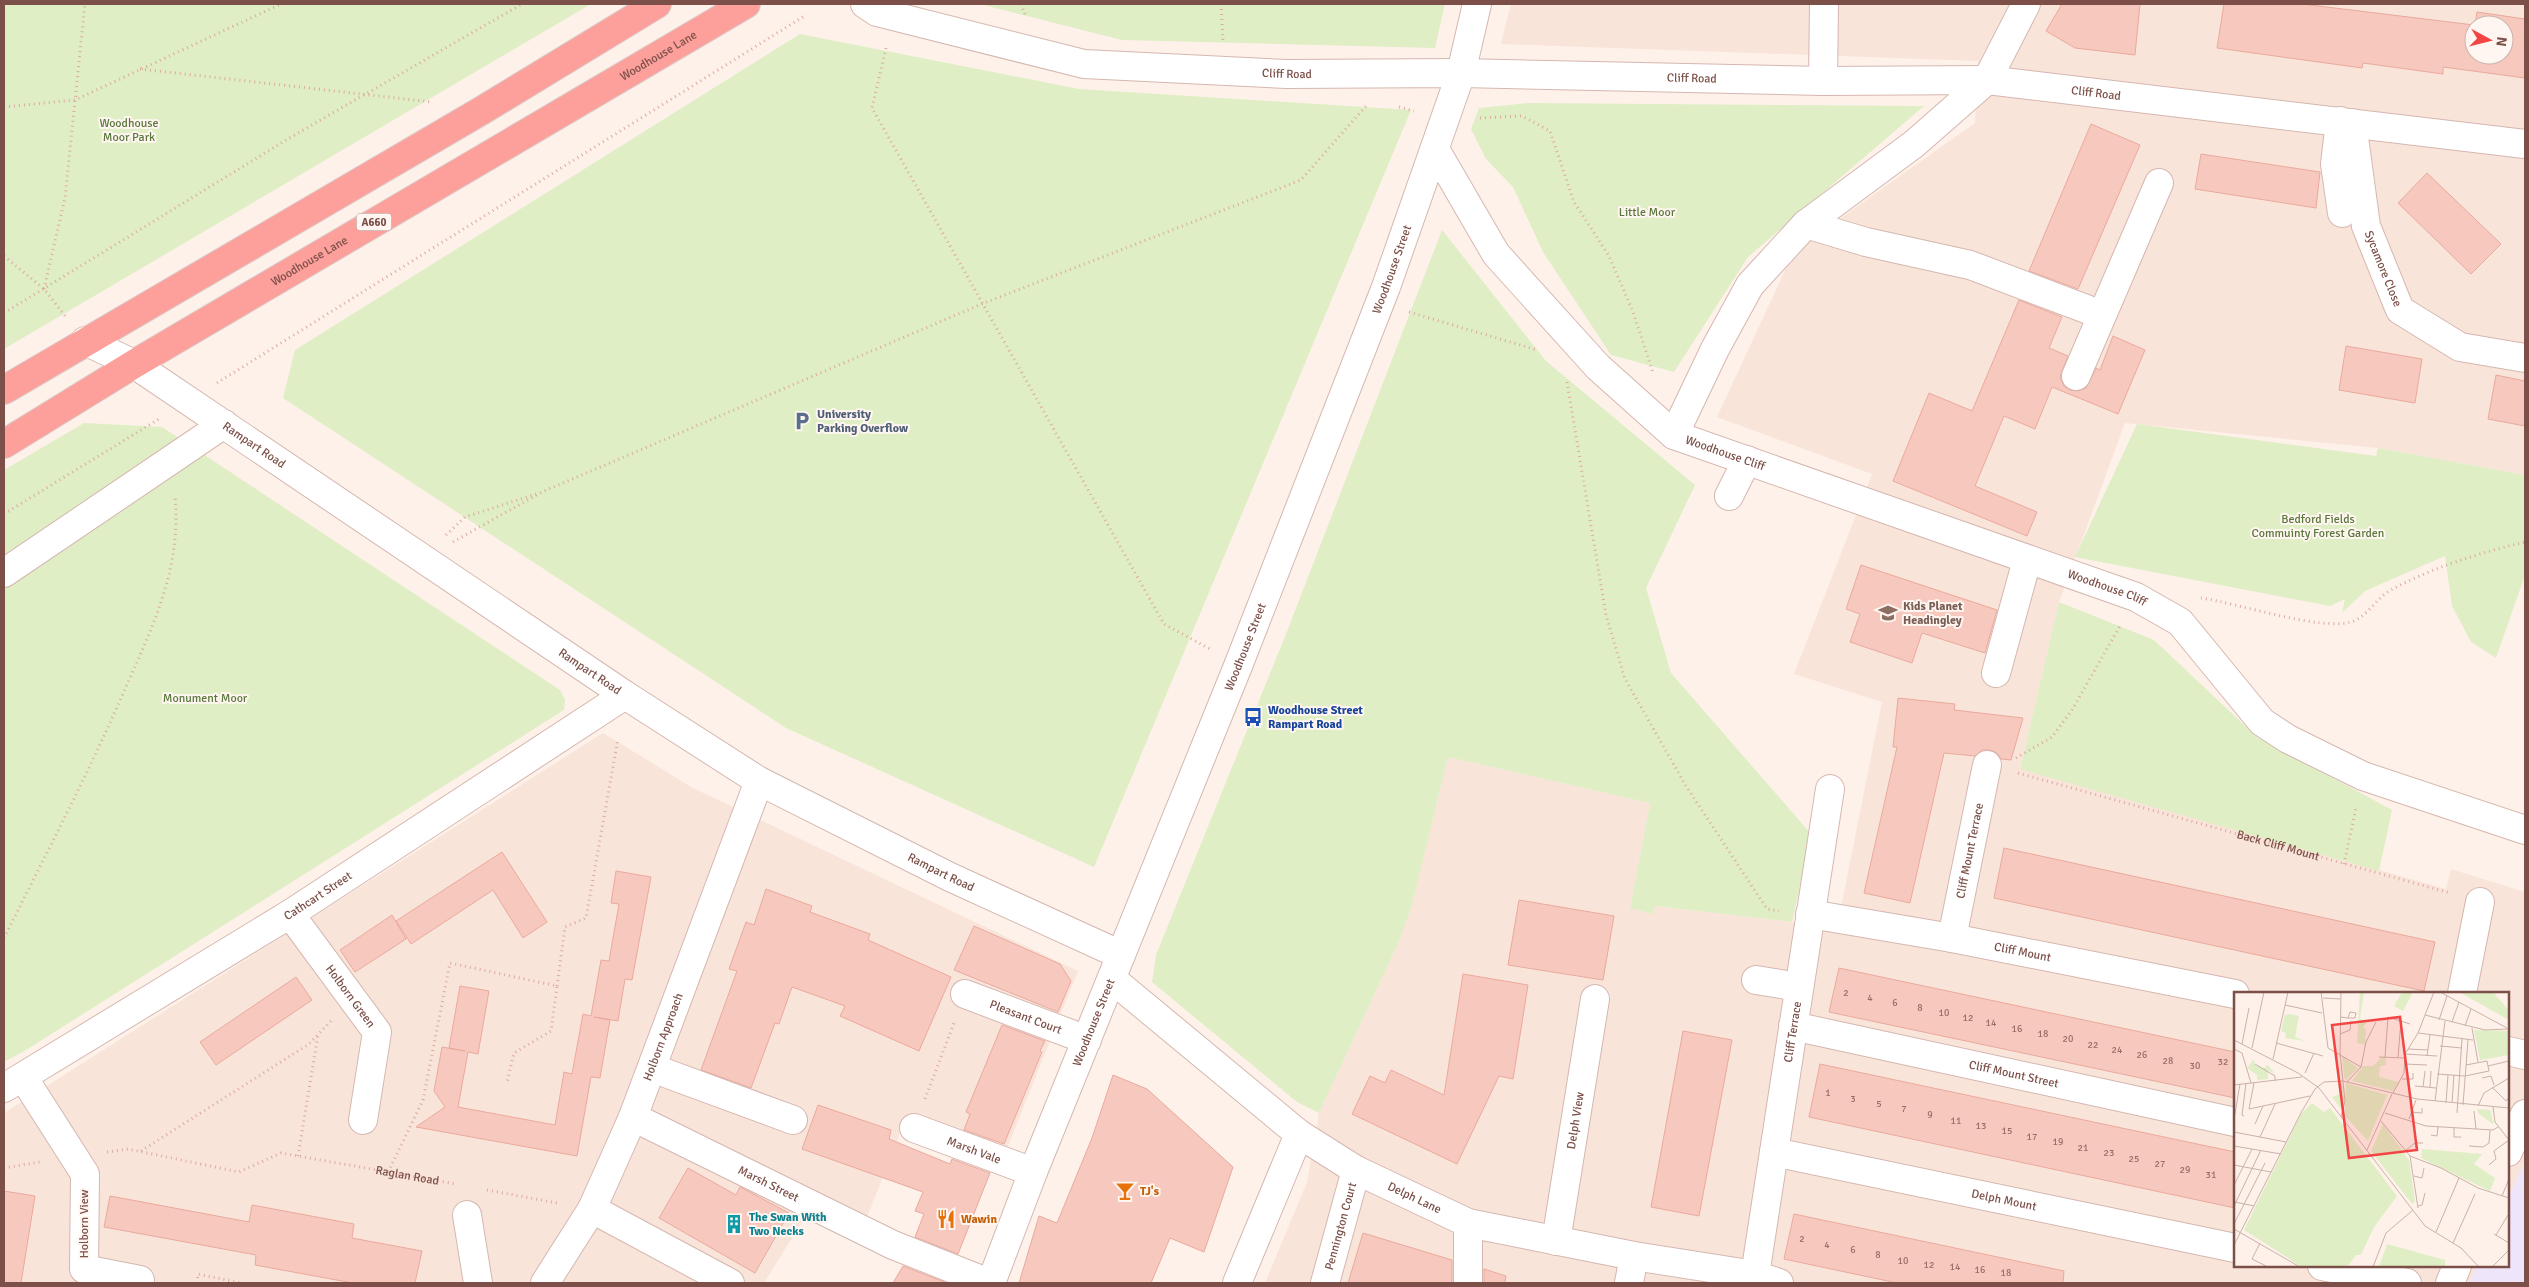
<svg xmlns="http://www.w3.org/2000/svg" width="2529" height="1287" font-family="Signika,sans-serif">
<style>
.residential{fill:#f9e4d9;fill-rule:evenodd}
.education{fill:#eee5fb}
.green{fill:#dfeec5}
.building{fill:#f6c8be;stroke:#eba99d}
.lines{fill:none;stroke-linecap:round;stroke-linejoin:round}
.minor-casing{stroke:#d5b7b0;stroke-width:30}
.highway-casing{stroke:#dacecc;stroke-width:30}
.path{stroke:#dcaaa0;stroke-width:3;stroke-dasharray:1 4;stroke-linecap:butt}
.minor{stroke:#fff;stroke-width:28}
.highway{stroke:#fd9f9b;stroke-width:28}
.labels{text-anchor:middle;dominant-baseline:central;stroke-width:4;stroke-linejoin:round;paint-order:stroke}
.number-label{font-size:10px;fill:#9a6e66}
.shield{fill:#fff6f1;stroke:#a3827b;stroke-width:1}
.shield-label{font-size:11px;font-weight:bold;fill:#7c5049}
.street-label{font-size:12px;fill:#7c5049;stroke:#fff6f1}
.park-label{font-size:12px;fill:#59773b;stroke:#fff6f1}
.service-label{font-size:12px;font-weight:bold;fill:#4e5e75;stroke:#fff6f1;text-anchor:start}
.education-label{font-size:12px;font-weight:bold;fill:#785e54;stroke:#fff6f1;text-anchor:start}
.transit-label{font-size:12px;font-weight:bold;fill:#164399;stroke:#fff6f1;text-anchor:start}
.food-label{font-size:12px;font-weight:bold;fill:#c56008;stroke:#fff6f1;text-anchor:start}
.culture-label{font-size:12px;font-weight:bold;fill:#0d838f;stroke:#fff6f1;text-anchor:start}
.inset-road{fill:none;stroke:#cab1a9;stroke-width:1}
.view{fill:#f24544;fill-opacity:0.15;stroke:#f24544;stroke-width:2.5}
.inset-edge{fill:none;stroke:#7c5049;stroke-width:2.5}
</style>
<rect width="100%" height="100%" fill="#fef1e9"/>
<!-- residential -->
<g class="residential">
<path d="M1511 4H2525V475L2378 448 2125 423 2059 602 2020 768 2446 889 2451 869 2525 892V1161L2508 1199V993H2235V1266H2477L2469 1283H1265L1307 1182 1319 1113 1400 939 1412 905 1448 757 1650 803 1630 908 1653 914 1654 906 1792 922 1836 933 1882 702 1794 674 1872 474 1717 417 1794 251 1975 123 1978 61 1501 44ZM2474 25H2504V55H2474Z"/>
<polygon points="603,733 693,788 1078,971 1002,1161 904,1123 862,1230 812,1206 764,1283 4,1283 4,1113"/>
</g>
<!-- education -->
<polygon class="education" points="2525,1161 2525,1283 2469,1283 2477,1266 2508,1266 2508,1199"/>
<!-- green -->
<g class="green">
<polygon points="4,4 591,4 4,349"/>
<polygon points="980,4 1445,4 1435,48 1122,40"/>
<polygon points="800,34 1079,89 1411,110 1094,867 786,728 283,398 295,350"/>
<polygon points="1528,103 1924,106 1748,257 1674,372 1611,355 1543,252 1513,187 1486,159 1471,129 1479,108"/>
<polygon points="1442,230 1546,361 1695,485 1646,588 1671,673 1811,834 1792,922 1655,906 1653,914 1630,908 1650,803 1448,757 1412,905 1400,939 1319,1113 1297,1102 1152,982 1156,955 1288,629"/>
<polygon points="84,423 162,427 560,690 565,700 564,710 26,1050 4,1062 4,470"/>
<polygon points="2137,424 2376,456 2378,448 2525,475 2525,575 2496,658 2471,642 2452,606 2445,556 2365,591 2342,613 2345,599 2330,606 2075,557"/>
<polygon points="2059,602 2154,640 2257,737 2392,810 2379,871 2020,769"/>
</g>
<!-- building -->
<g class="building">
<polygon points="2062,4 2140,4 2135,55 2075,48 2046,31"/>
<polygon points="2224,4 2302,4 2474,25 2474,55 2504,55 2504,25 2475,25 2477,12 2525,19 2525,78 2443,67 2443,74 2363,63 2362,68 2217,48"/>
<polygon points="2091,124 2140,145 2078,289 2029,271"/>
<polygon points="2201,154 2320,172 2316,208 2195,189"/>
<polygon points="2427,173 2501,244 2471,274 2398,203"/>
<polygon points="2019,300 2062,317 2049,348 2068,356 2060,377 2064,386 2070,390 2078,391 2086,388 2096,368 2100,370 2113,336 2145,350 2118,414 2052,387 2035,429 2004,416 1975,486 2037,512 2027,536 1893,481 1929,393 1972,411"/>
<polygon points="2346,346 2422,359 2415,403 2339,390"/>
<polygon points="2496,375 2525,381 2525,426 2488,419"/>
<polygon points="1861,565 1997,610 1985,653 1922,633 1912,663 1850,642 1860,614 1846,609"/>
<polygon points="1898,698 1955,704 1954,710 2023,718 2011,760 2001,759 1997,753 1990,750 1982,750 1975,756 1944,753 1910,903 1864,893 1897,747 1893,747"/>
<polygon points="2004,848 2435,942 2424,991 1994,898"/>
<polygon points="502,852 547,922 523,938 493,890 411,944 396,921"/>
<polygon points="616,871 651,877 632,980 625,979 618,1021 594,1017 610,1020 600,1078 591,1077 577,1156 416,1127 445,1107 434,1091 442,1047 465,1051 449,1048 460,986 489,991 478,1054 468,1052 458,1107 555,1125 564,1072 572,1074 583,1014 591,1016 601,960 609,961 619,904 611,903"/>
<polygon points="766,889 812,906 810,912 870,934 868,940 951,977 919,1051 840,1016 845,1006 792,987 779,1024 775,1023 751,1088 701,1070 737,971 729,969 746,922 754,925"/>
<polygon points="1519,900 1614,916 1603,980 1508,965"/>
<polygon points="392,915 406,939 355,972 340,950"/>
<polygon points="974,926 1060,964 1071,981 1058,1012 954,970"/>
<polygon points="1839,968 2235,1052 2235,1098 1829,1012"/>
<polygon points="1463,974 1528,985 1513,1079 1499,1076 1457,1164 1352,1114 1370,1076 1385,1083 1391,1070 1444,1095"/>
<polygon points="296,977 312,1000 216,1065 200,1042"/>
<polygon points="1002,1025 1045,1041 1040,1051 1042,1052 1004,1144 964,1130 970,1114 966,1112"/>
<polygon points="1683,1031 1732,1040 1699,1216 1651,1207"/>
<polygon points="1820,1064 2235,1152 2235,1208 1809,1117"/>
<polygon points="1113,1075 1147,1089 1233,1167 1204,1252 1170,1238 1151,1283 1019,1283 1039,1216 1057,1223 1092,1138"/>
<polygon points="818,1105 891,1130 889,1139 950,1164 952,1159 990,1173 958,1254 915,1237 924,1214 915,1211 923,1192 802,1149"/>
<polygon points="688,1168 736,1195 740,1187 789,1213 755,1273 659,1218"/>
<polygon points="4,1191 35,1196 21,1283 4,1283"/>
<polygon points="110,1196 249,1222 252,1205 354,1224 352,1238 422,1251 415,1283 353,1283 331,1279 255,1265 256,1255 104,1227"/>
<polygon points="1794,1214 2064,1271 2063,1283 1897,1283 1784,1259"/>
<polygon points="1363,1233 1452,1260 1452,1283 1348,1283"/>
<polygon points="903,1266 947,1283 893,1283"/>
<polygon points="1484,1269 1506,1276 1505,1283 1484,1283"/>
</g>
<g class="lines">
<!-- minor casing -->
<g class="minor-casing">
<g id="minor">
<path id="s3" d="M865 4 877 12 1084 64 1286 74 1461 73 1823 81 1987 80 2525 144"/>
<polyline points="1823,81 1824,4"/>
<polyline points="2340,121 2335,164 2342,213"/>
<path id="s4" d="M2352 123 2366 226 2400 310 2460 347 2525 358"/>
<path id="s5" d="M1435 149 1496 254 1598 367 1674 435 2136 597 2180 622 2262 722 2288 739 2363 776 2525 830"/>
<polyline points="1806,224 1866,242 1970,265 2102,315"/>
<path id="s6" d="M85 341 134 364 625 695 759 781 950 877 1121 955"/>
<polyline points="2076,376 2159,183"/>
<polyline points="1674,435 1715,349 1750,285 1806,224 1914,144 1987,80 2026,4"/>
<polyline points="1729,496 1747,460"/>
<polyline points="4,573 224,424"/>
<polyline points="1996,673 2027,560"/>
<path id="s7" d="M290 914 377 1032 363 1120"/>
<path id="s8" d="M1810 914 1952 938 2235 994"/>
<path id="s9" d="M1952 938 1987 765"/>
<path id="s10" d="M1112 979 1299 1134 1356 1170 1468 1223 1634 1256 1755 1275 1779 1283"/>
<polyline points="1756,980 1799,987"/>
<polyline points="2462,993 2480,902"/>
<path id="s11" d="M965 994 1087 1040"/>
<path id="s12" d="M1793 1026 2235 1122"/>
<polyline points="2508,1051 2525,1055"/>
<polyline points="652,1068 793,1120"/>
<polyline points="23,1077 85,1174 84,1269 140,1280 139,1283"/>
<path id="s13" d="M4 1088 290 914 625 695"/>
<path id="s14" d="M633 1117 893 1245 989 1283"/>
<path id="s15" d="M914 1128 1033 1172"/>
<path id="s16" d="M1774 1152 2235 1248"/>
<polyline points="2508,1152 2525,1114"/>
<polyline points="592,1209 730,1283"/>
<polyline points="467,1215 478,1283"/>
<polyline points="1468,1223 1468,1283"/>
<path id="s17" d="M1556 1241 1595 999"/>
<polyline points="2322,1266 2407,1283"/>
<path id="s18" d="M1755 1275 1830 789"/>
<path id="s19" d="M545 1283 592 1209 633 1117 759 781"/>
<path id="s20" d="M991 1283 1033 1172 1238 666 1386 287 1461 73 1477 4"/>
<polyline points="1237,1283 1299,1134"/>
<path id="s21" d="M1325 1283 1356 1170"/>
<polyline points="1629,1283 1634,1256"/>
<polyline points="2450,1283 2457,1266"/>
</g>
</g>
<!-- highway casing -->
<g class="highway-casing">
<g id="highway">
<polyline points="4,390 481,111 657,4"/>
<path id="s22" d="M4 444 134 364 746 4"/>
</g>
</g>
<!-- path -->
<g class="path">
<polyline points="1021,4 1026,17"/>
<polyline points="1221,4 1223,41"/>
<polyline points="886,48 872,108 1164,624 1212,650"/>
<polyline points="140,69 432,102"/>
<polyline points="4,107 75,100 281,4"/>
<polyline points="1399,107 1414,111"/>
<polyline points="1480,118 1522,116 1550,131 1574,202 1609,256 1633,312 1653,373"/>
<polyline points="4,256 44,289 66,317"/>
<polyline points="44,289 65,198 85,4"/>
<polyline points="1409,312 1537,350"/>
<polyline points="4,313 291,137 522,4"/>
<polyline points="1567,382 1606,615 1625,679 1686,786 1767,909 1779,911"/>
<polyline points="217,383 806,15"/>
<polyline points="4,514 159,419"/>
<polyline points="446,535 465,517 536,494"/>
<polyline points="453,542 542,492 984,303 1301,180 1366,106"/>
<path d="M2201 598C2237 603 2320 631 2351 622 2367 617 2376 599 2389 591 2431 568 2479 553 2525 542"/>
<polyline points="2016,758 2052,737 2072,710 2121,624"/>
<path id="s1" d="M2018 773 2450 893"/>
<polyline points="2344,864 2356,808"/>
<path d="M4 938C44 858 86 778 122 696 151 630 182 570 175 496"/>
<polyline points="557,986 565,927 586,918 618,739"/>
<polyline points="925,1099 954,1023"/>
<polyline points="141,1151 309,1044 331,1021"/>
<path id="s2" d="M107 1152 128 1149 239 1172 281 1153 456 1184"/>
<polyline points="298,1156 318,1035"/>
<polyline points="4,1168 40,1162"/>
<polyline points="388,1172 423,1100 450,963 557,986 551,1031 514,1053 507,1082"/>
<polyline points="487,1190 557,1203"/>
<polyline points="197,1283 198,1274 241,1283"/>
</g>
<!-- minor -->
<use href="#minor" class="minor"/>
<!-- highway -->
<use href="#highway" class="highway"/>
</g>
<!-- icons -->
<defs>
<g id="parking-bare" transform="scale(1.5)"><path d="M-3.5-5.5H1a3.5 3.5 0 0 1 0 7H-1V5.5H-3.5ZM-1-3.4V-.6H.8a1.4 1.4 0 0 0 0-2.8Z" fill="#5c6f8a" stroke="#fff6f1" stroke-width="2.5" paint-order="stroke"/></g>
<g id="school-bare" transform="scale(1.5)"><path d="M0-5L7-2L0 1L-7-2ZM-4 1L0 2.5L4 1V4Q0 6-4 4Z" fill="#8d6e63" stroke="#fff6f1" stroke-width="2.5" paint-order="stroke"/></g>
<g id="bus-bare" transform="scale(1.5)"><path d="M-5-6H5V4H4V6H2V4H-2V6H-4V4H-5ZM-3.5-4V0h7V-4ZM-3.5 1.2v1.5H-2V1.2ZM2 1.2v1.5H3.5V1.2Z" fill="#1a4fb4" stroke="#fff6f1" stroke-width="2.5" paint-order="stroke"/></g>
<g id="bar-bare" transform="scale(1.5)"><path d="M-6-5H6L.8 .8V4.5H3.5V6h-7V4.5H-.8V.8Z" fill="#e8710a" stroke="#fff6f1" stroke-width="2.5" paint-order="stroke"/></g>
<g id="restaurant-bare" transform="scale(1.5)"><path d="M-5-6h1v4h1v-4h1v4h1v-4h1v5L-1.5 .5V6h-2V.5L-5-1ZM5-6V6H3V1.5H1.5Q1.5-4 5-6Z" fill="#e8710a" stroke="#fff6f1" stroke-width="2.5" paint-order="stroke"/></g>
<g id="building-bare" transform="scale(1.5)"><path d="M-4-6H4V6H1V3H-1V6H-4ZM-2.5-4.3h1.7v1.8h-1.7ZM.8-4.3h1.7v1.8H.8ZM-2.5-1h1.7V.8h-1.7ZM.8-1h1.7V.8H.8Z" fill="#0f9aa8" stroke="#fff6f1" stroke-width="2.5" paint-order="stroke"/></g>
</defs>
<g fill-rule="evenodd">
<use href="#parking-bare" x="802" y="421"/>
<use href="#school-bare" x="1888" y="613"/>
<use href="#bus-bare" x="1253" y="717"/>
<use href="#bar-bare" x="1125" y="1191"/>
<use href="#restaurant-bare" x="946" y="1219"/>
<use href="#building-bare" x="734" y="1224"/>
</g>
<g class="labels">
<!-- number labels -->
<g class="number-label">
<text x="1846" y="993">2</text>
<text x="1870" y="998">4</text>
<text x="1895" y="1003">6</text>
<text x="1920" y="1008">8</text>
<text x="1944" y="1013">10</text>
<text x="1968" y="1018">12</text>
<text x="1991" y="1023">14</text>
<text x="2017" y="1029">16</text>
<text x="2043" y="1034">18</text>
<text x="2068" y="1039">20</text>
<text x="2093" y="1045">22</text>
<text x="2117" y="1050">24</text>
<text x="2142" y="1055">26</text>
<text x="2168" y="1061">28</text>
<text x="2223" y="1062">32</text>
<text x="2195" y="1066">30</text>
<text x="1828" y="1093">1</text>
<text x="1853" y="1099">3</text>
<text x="1879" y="1104">5</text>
<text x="1904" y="1109">7</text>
<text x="1930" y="1115">9</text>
<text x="1956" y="1121">11</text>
<text x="1981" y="1126">13</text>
<text x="2007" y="1131">15</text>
<text x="2032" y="1137">17</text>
<text x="2058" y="1142">19</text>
<text x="2083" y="1148">21</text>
<text x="2109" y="1153">23</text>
<text x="2134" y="1159">25</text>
<text x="2160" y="1164">27</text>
<text x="2185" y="1170">29</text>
<text x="2211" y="1175">31</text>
<text x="1802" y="1239">2</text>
<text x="1827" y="1245">4</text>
<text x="1853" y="1250">6</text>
<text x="1878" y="1255">8</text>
<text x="1903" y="1261">10</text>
<text x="1929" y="1265">12</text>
<text x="1955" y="1267">14</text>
<text x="1980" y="1270">16</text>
<text x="2006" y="1273">18</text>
</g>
<!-- shield labels -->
<rect class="shield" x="356.5" y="213.5" width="35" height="17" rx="4"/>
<g class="shield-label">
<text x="374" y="222">A660</text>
</g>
<!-- street labels -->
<g class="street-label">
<text stroke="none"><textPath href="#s22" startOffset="761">Woodhouse Lane</textPath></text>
<text stroke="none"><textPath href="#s3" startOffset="431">Cliff Road</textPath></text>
<text stroke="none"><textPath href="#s3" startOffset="836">Cliff Road</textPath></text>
<text stroke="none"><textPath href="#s3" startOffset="1241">Cliff Road</textPath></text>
<text stroke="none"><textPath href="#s22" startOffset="356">Woodhouse Lane</textPath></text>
<text stroke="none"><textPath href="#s4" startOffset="150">Sycamore Close</textPath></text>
<text stroke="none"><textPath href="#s20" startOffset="1090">Woodhouse Street</textPath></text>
<text stroke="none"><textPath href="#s6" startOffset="199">Rampart Road</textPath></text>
<text stroke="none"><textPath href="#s5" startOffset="430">Woodhouse Cliff</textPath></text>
<text stroke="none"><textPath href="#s5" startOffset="835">Woodhouse Cliff</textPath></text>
<text stroke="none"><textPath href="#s20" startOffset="685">Woodhouse Street</textPath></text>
<text stroke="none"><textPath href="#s6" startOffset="604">Rampart Road</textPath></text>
<text stroke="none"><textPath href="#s1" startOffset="270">Back Cliff Mount</textPath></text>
<text stroke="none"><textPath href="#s9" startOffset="89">Cliff Mount Terrace</textPath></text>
<text stroke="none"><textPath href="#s6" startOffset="1009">Rampart Road</textPath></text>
<text stroke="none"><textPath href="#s13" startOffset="368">Cathcart Street</textPath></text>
<text stroke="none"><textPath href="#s8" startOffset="216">Cliff Mount</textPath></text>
<text stroke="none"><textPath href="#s7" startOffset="102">Holborn Green</textPath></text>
<text stroke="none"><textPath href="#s11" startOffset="65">Pleasant Court</textPath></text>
<text stroke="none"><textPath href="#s20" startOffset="280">Woodhouse Street</textPath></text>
<text stroke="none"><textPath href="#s18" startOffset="246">Cliff Terrace</textPath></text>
<text stroke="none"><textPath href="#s19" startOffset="274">Holborn Approach</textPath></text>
<text stroke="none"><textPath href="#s12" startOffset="226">Cliff Mount Street</textPath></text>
<text stroke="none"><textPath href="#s17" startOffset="122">Delph View</textPath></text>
<text stroke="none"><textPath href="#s15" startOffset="64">Marsh Vale</textPath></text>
<text stroke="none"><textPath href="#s2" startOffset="309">Raglan Road</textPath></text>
<text stroke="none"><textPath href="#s14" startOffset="151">Marsh Street</textPath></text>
<text stroke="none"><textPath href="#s10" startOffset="375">Delph Lane</textPath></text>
<text stroke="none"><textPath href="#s16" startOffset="235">Delph Mount</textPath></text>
<text transform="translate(84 1224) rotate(-90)">Holborn View</text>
<text stroke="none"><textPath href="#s21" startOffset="59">Pennington Court</textPath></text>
</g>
<!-- park labels -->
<g class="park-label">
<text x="129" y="123">Woodhouse<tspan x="129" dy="14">Moor Park</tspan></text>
<text x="1647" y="212">Little Moor</text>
<text x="2318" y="519">Bedford Fields<tspan x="2318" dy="14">Commuinty Forest Garden</tspan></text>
<text x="205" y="698">Monument Moor</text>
</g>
<!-- service labels -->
<g class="service-label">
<text x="817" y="414">University<tspan x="817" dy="14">Parking Overflow</tspan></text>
</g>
<!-- education labels -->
<g class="education-label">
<text x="1903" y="606">Kids Planet<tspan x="1903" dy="14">Headingley</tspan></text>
</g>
<!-- transit labels -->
<g class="transit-label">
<text x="1268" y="710">Woodhouse Street<tspan x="1268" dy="14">Rampart Road</tspan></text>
</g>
<!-- food labels -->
<g class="food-label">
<text x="1140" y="1191">TJ's</text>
<text x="961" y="1219">Wawin</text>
</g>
<!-- culture labels -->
<g class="culture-label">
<text x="749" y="1217">The Swan With<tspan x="749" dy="14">Two Necks</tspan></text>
</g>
</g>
<!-- overview -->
<g transform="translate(2234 992)">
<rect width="275" height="275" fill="#fef1e9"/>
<path d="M126 0H130L126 26 133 31 129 34 132 39 131 53 123 51ZM168 0H179L169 19 160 14ZM225 0H262L261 3 275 18V28ZM55 22 65 24 61 45 71 49 51 46 52 41 47 39 51 23ZM240 38 274 39 275 63 246 68ZM108 64 124 76 112 88 110 85ZM147 66H152V73L146 74 145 85 165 90 159 99 118 89 129 74H139ZM20 67 21 73 30 76 34 73 41 82 34 78V87L23 88V83L13 76ZM108 90 110 107 107 117 98 105 106 102 104 91ZM112 91 153 103 134 149 111 124ZM78 111 90 120 96 116 163 204 140 235 127 263H122L113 275H68L10 238 67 122ZM243 117 256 118 260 133 244 121ZM149 132 175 168 181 209 178 212 137 159ZM188 157 248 162 240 172 261 186 256 199 187 166ZM153 252 211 268V275H145Z" fill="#dfeec5"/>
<path class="inset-road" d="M87 0 94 56 127 75M107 0 106 61 111 109 107 125M206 0 273 36M89 6 106 7M51 13 88 21M191 23 251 38 274 37M106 25 114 26H121L122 21 116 20 114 26M205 28 213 4M218 30 225 10M231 34 237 17M238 36 244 70M184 41 239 48M106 42 116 38 117 29M0 48 64 81 85 96 191 234 227 256 245 275M42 51 89 64M8 52 15 16M206 54 228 56M18 56 30 0M0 57 8 61 17 91M174 57 194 58M171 62 203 64M193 64 196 43M145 65 171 66M151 65 154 25 176 32M164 65 167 29M39 67 54 0M21 72 41 84V89M170 72 193 73M254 74 275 69M71 81 80 61M203 82 231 84 255 79 253 69 232 73M248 86 257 84 260 93M168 87H179V81M113 90 127 75 132 50 142 30M20 91 15 117 76 104M0 93 68 85M181 94 202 96M189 95 191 79M196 95 197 79M258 95 272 109 275 105M159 101 170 81 171 62 184 41 200 0M201 109 211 29M212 111 214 83M218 111 220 83M229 113 234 48M244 114 250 101 275 86M259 115 261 130 275 148M240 119 242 137M177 120 188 121V116M151 121 192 134 259 138 264 135M223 121 228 47M10 124 8 123 12 91M0 127 6 92M175 127 182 108M147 129 176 164 184 216M21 132 29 114M220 136V145H227M0 140 52 150M197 143 203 144 204 135M26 145 41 112M0 154 47 162M235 154 249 155 255 151 256 138M133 158 158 102M172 158 181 151H189M176 164 207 176 244 196 275 206M0 173 37 180M255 173 262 167 260 159 275 148M180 184 188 186 190 176M0 193 18 157M268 204 275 187M1 210 20 214M0 214 27 158M184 214 188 213 191 201M0 232 31 171M0 237 66 275M202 240 225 186M260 242 275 251M262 243 274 223M26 251 18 267 34 275M219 251 241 202M0 253 68 119 81 97 90 90 109 89 183 107 275 116M259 274 275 258M139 275 152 241 179 218"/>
<path class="view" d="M166 25 183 158 115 166 98 33Z"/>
<rect width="275" height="275" class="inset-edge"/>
</g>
<!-- border -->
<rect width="2529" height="1287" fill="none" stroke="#7c5049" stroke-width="10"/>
<!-- north arrow -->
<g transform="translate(2489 40) rotate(97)"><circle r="24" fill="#fff6f1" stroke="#cbb4ae"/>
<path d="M0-4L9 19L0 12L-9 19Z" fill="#f24544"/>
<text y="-8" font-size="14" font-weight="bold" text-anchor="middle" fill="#7c5049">N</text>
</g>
</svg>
